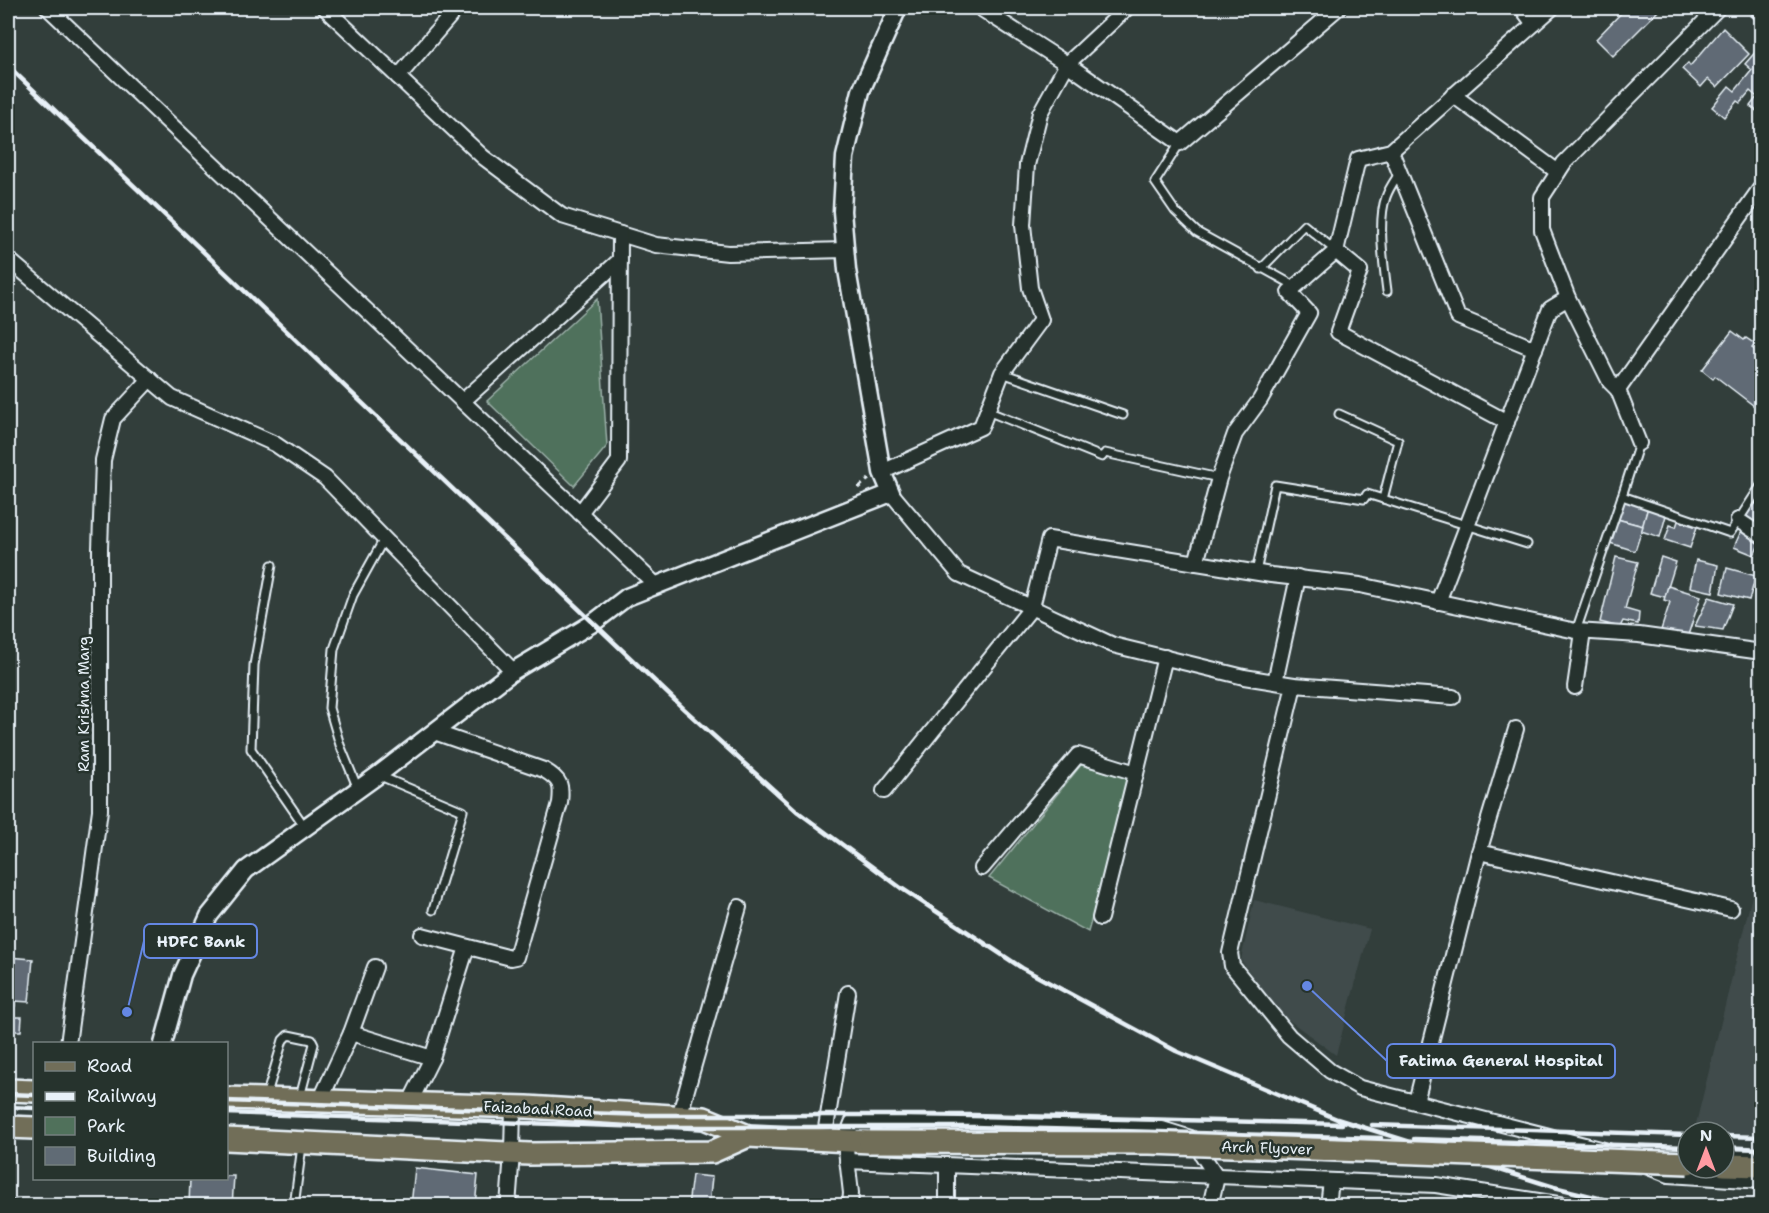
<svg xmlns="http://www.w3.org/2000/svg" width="1769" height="1213" font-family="'Shantell Sans',sans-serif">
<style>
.built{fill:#404c4c}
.green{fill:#50715b;stroke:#9cb1aa;stroke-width:1.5}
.building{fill:#606b75;stroke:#e8f1f8;stroke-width:1.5}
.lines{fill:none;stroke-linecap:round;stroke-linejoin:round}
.service-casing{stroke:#e8f1f8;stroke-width:11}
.minor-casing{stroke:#e8f1f8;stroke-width:18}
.tertiary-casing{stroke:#e8f1f8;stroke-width:21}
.primary-casing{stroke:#e8f1f8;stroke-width:26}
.path{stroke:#e8f1f8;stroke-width:3;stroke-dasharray:6 4.5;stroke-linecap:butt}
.service{stroke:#26332d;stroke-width:7}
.minor{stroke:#26332d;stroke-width:14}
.tertiary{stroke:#26332d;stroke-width:16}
.primary{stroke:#716e59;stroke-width:21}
.rail{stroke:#e8f1f8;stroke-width:4.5}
.primary-bridge-casing{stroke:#e8f1f8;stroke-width:26;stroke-linecap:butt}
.primary-bridge{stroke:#716e59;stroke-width:21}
.labels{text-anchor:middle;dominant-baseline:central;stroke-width:5;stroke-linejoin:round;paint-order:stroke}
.street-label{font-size:15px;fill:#e8f1f8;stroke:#26332d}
.leader{fill:none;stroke:#6487e3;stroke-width:2}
.callout-dot{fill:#6487e3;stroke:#26332d;stroke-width:2}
.callout{fill:#26332d;stroke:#6487e3;stroke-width:2}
.callout-label{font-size:16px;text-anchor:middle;font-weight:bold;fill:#e8f1f8}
</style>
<rect width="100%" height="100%" fill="#323e3b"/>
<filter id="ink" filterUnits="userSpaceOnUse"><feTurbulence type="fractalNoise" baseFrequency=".0167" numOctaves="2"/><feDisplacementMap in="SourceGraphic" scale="12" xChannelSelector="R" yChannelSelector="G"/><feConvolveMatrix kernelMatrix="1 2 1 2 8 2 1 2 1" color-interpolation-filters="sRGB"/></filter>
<g filter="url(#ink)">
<!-- built -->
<g class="built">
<polygon points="1761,859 1761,1135 1694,1132"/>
<polygon points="1254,900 1370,929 1336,1055 1278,1012 1241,960"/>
</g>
<!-- green -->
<g class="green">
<polygon points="597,299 607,446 574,486 487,401"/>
<polygon points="1081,765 1131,779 1088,932 989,878"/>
</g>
<!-- building -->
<g class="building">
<polygon points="1626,8 1661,8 1613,56 1596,39"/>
<polygon points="1723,28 1749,54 1717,87 1708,79 1701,87 1682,69 1688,63 1690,66"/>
<polygon points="1758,49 1762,52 1762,115 1750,106 1757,97 1750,91 1740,103 1737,101 1724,117 1712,107 1729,86 1735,91 1752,70 1745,64"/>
<polygon points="1732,331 1744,340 1746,338 1755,344 1752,348 1762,355 1762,412 1715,376 1713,379 1702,370"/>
<polygon points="1622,499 1648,507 1643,526 1617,519"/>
<polygon points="1756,503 1762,509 1762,531 1744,515"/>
<polygon points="1648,507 1667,512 1660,537 1641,531"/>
<polygon points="1617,519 1643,526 1635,551 1610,543"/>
<polygon points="1678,521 1697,527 1690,548 1665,540 1670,525 1676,527"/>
<polygon points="1742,529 1762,538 1754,555 1734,547"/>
<polygon points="1616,557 1638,562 1625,609 1639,613 1638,624 1623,621 1620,627 1600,622"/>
<polygon points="1661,557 1676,562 1665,597 1650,593"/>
<polygon points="1696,560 1718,565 1713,592 1690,587"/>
<polygon points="1727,568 1756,576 1749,600 1721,593"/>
<polygon points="1668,586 1701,596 1687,638 1661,630 1670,602 1664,600"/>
<polygon points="1709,597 1733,604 1723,630 1695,626"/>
<polygon points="8,957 33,959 29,1002 15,1001 15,1006 8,1006"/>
<polygon points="8,1017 22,1017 21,1031 12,1031 12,1042 8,1042"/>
<polygon points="415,1168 478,1175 475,1206 411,1206"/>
<polygon points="692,1175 712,1177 709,1206 688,1206"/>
<polygon points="226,1176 234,1176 232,1206 189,1206 190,1178 226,1178"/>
</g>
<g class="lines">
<!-- service casing -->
<g class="service-casing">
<g id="service">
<polyline points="1180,143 1155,182 1175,211 1197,232 1295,286"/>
<polyline points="1261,269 1304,225 1336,251"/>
<path d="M1387 291C1384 267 1377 220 1386 197 1389 188 1395 180 1400 172"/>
<polyline points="1002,373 1123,415"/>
<polyline points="987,411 1102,457 1105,453 1219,478"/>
<polyline points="1339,414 1398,441 1383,499"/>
<polyline points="1639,443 1622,496 1730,533 1762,484"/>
<polyline points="272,565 254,665 251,749 305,827"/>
<polyline points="1256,572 1275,485 1364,499 1367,494 1527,544"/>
<polyline points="1576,631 1622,496"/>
<polyline points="380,776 463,811 433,910"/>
<polyline points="358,789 340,745 329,708 334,649 353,595 384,539"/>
<polyline points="266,1097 283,1040 288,1035 312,1040 314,1044 300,1097"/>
<polyline points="8,1204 19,1206"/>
<polyline points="294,1206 302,1146"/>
</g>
</g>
<!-- minor casing -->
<g class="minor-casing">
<g id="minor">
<polyline points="48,8 656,585"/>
<polyline points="325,8 483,157 562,216 656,245 728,253 846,250"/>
<polyline points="980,8 1067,64 1180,143 1338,8"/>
<polyline points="1522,8 1534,24"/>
<polyline points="398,77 457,8"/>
<polyline points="1453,95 1558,172"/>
<polyline points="1391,151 1458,317 1535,349"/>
<polyline points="1336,251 1360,271 1338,332 1507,422"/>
<polyline points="8,259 172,398 275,444 325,478 513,671"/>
<polyline points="1618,390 1762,186"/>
<polyline points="463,401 620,260"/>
<polyline points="1639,443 1618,390 1610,382 1568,298 1542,230 1542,197 1564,163 1718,8"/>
<polyline points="882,472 981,427 1002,373 1041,320 1030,288 1023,225 1027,165 1040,113 1067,64 1127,8"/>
<polyline points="891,493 959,574 1113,645 1244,677 1294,685 1453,697"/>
<polyline points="580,513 619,461 620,234"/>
<polyline points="1738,520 1762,536"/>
<polyline points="1196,563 1219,478 1235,434 1260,400 1309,313 1289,292 1336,251 1358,159 1391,151 1552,8"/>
<polyline points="1438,602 1550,309 1568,298"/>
<polyline points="1275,682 1298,577"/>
<polyline points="1294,685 1230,953 1232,966 1289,1036 1330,1071 1360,1088 1608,1151 1620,1155"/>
<polyline points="1575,687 1583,632"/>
<polyline points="884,791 1032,607 1049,539 1271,575 1360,585 1576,631 1639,635 1762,652"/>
<polyline points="1479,852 1731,909"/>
<polyline points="982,868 1078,755 1136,773"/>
<polyline points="1100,918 1165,657"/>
<path d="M422 935 511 958 516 957 560 803C562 785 561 780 544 770L434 732"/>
<polyline points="351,1033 432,1058"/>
<polyline points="68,1044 100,810 100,549 103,460 113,419 150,379"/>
<polyline points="320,1101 351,1033 375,967"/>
<polyline points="1416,1102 1479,852 1516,729"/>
<polyline points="409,1104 432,1058 467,947"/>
<polyline points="679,1117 739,907"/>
<polyline points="824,1140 848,993"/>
<polyline points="1724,1154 1749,1155"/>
<polyline points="847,1161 1436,1185 1571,1206"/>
<polyline points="1646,1166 1669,1175 1762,1181"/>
<polyline points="508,1206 512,1153 513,1107"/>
<polyline points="850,1206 851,1193 845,1141 852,1123 1162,1129 1191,1138 1217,1177 1210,1206"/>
<polyline points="947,1206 947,1165"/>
<polyline points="1328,1206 1331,1181"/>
</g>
</g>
<!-- tertiary casing -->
<g class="tertiary-casing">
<polyline id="tertiary" points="163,1044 182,975 209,916 246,870 378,775 513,671 593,623 627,597 891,493 882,472 847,270 842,211 845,157 861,91 898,8"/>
</g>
<!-- primary casing -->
<g class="primary-casing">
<g id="primary">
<polyline points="8,1090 34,1091"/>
<polyline points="226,1098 527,1107 704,1118 748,1136 870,1142"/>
<polyline points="8,1127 34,1128"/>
<polyline points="226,1139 529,1154 712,1152 748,1136"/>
<polyline points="1724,1165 1762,1166"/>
</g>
</g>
<!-- path -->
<g class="path">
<polyline points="1743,8 1762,24"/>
<polyline points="858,488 869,479"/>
</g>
<!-- service -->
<use href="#service" class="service"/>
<!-- minor -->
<use href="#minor" class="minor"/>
<!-- tertiary -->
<use href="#tertiary" class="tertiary"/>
<!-- primary -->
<use href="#primary" class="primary"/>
<!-- rail -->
<g class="rail">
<polyline points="8,66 684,709 798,812 901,888 1022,968 1176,1051 1337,1119 1554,1187 1631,1206"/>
<polyline points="8,1094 34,1095"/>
<polyline points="226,1101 647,1115 974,1115 1342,1124"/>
<polyline points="8,1107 34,1108"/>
<polyline points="226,1113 647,1127 974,1127 1381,1138"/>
<polyline points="1372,1125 1688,1135"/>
<polyline points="1724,1136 1762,1137"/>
<polyline points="1414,1139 1688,1147"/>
<polyline points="1724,1148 1762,1149"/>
</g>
<!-- primary-bridge casing -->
<g class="primary-bridge-casing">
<polyline id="primary-bridge" points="870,1142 1150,1143 1688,1163"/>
</g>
<!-- primary-bridge -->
<use href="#primary-bridge" class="primary-bridge"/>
</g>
</g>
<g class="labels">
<!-- street labels -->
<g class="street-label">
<text transform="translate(84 704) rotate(-90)">Ram Krishna Marg</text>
<text transform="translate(538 1109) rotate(3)">Faizabad Road</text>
<text transform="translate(1267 1148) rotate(2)">Arch Flyover</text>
</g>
</g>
<!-- callouts -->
<path class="leader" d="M127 1012L144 941M1307 986L1387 1061"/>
<g class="callout-dot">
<circle cx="127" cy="1012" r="6"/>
<circle cx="1307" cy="986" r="6"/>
</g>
<g class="callout">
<rect x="144" y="924" width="113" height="34" rx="6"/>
<rect x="1387" y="1044" width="228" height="34" rx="6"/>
</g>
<g class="callout-label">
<text x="201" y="947">HDFC Bank</text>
<text x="1501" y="1066">Fatima General Hospital</text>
</g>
<!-- margin -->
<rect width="1769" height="1213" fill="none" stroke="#26332d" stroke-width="30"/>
<rect x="15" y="15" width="1739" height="1183" fill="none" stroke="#e8f1f8" stroke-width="2" filter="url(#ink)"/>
<!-- legend -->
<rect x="33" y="1042" width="195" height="138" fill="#26332d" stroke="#747f7e" stroke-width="1.5"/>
<rect x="45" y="1062" width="30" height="9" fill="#716e59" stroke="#747f7e" stroke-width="1.5"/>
<text x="87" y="1072" font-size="18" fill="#e8f1f8">Road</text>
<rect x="45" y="1092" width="30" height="9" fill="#e8f1f8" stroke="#747f7e" stroke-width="1.5"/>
<text x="87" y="1102" font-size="18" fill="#e8f1f8">Railway</text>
<rect x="45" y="1117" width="30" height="18" fill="#50715b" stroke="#747f7e" stroke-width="1.5"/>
<text x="87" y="1132" font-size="18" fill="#e8f1f8">Park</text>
<rect x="45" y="1147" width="30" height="18" fill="#606b75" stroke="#747f7e" stroke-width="1.5"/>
<text x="87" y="1162" font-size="18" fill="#e8f1f8">Building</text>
<!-- north arrow -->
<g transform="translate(1706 1150)"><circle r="28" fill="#26332d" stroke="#747f7e" stroke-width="1.5"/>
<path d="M0-4.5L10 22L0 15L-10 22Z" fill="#ff9aa2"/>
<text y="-9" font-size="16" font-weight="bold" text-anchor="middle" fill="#e8f1f8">N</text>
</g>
</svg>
